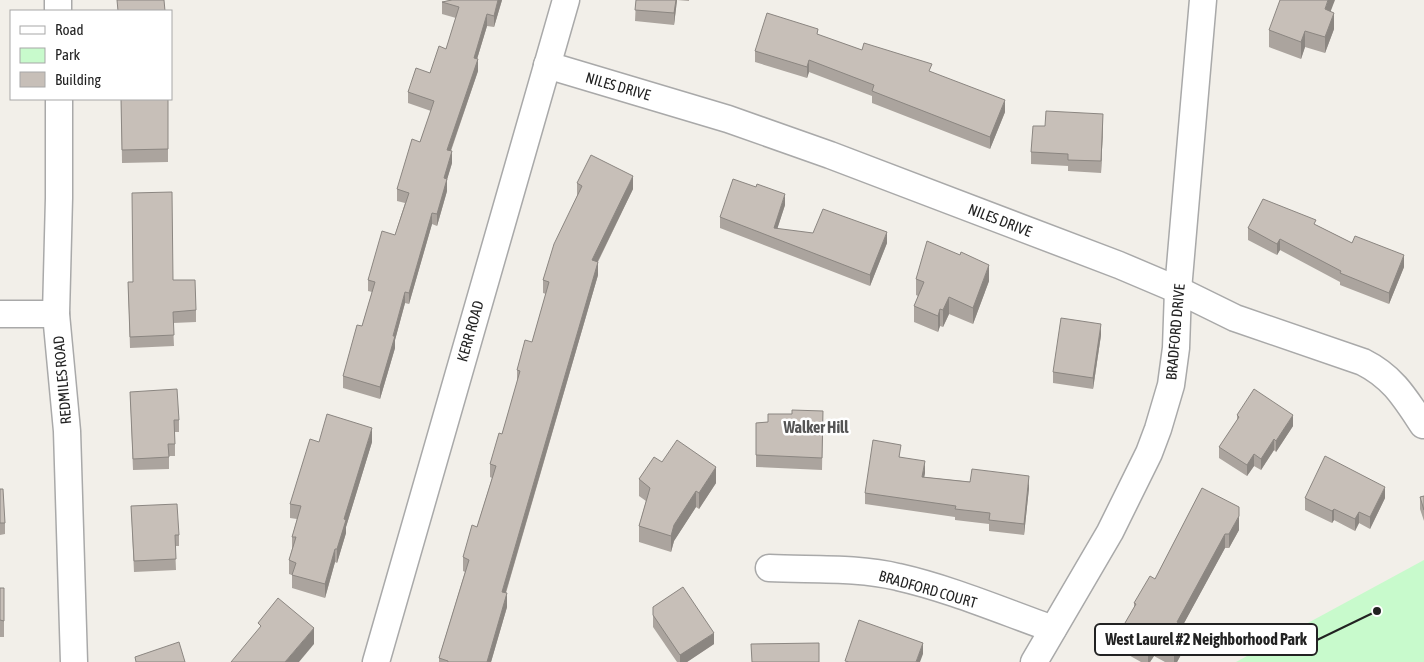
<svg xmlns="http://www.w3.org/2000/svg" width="1424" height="662" font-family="'Asap Condensed',sans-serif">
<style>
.park{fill:#c8facc}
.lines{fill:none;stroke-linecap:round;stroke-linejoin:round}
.street-casing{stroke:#a9a9a9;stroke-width:29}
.street{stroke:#fff;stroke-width:26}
.wall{fill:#aba49e}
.shaded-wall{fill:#8b8681}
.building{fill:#c7bfb8;stroke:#8b8681}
.labels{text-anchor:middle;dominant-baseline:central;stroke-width:5;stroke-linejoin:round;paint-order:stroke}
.street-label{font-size:15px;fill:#222;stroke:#fff}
.neighbourhood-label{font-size:16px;font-weight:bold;fill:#555;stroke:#fff}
.leader{fill:none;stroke:#222;stroke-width:2}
.callout-dot{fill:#222;stroke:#fff;stroke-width:2}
.callout{fill:#fff;stroke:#222;stroke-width:2}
.callout-label{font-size:16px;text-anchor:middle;font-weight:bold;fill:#222}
</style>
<rect width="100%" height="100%" fill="#f2efe9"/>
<!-- park -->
<polygon class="park" points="1424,560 1424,662 1236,662"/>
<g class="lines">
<!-- street casing -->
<g class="street-casing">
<g id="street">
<polyline points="58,0 58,11"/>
<path d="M547 65 728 119 830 155 1119 265 1178 290 1235 318 1363 362C1393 377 1405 398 1423 425"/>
<polyline points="59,99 59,198 56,314 67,431 74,662"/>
<polyline points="0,314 56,314"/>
<path d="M769 568C810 570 859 567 898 577 951 589 1002 611 1053 629"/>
<polyline points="376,662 566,0"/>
<polyline points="1034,662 1110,532 1149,453 1158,429 1171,385 1176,348 1178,290 1203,0"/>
</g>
</g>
<!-- street -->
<use href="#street" class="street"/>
</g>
<!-- wall -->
<g class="wall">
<polygon points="450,0 502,0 494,27 487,26 477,59 478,71 451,151 452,163 447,179 447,191 437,226 432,224 409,304 405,303 395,340 395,348 380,399 343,388 343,376 362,326 372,292 368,291 368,280 395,235 405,203 397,201 397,189 420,142 431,111 408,103 408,92 430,73 446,49 456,18 442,14 442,2"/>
<polygon points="636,0 689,0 689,1 677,0 674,25 635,21"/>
<polygon points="1330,11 1334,29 1325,53 1305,47 1301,59 1269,47 1269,30"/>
<polygon points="818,35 862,50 932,72 1005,112 990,149 872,103 872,96 809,72 807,78 755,62 755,51"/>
<polygon points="121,99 168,99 168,162 122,163"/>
<polygon points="1045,126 1103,126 1101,173 1068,171 1068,166 1031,164 1031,152"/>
<polygon points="577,183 633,189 598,262 598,275 506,593 507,607 491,662 439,662 439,658 465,572 463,571 463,557 477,527 492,478 490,477 490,464 502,434 517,383 517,370 532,342 546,294 543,293 543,280 577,196"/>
<polygon points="785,205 777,229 887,243 870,286 720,228 720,217"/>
<polygon points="1316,225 1352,243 1404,267 1389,304 1340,285 1340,282 1280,250 1277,255 1248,240 1248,228"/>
<polygon points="916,279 989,281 973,324 949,314 943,327 940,326 938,332 914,322 914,306 918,296 916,295"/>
<polygon points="173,280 196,310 196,322 173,323 174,346 130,348 128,282"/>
<polygon points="1101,335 1093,389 1053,383 1053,372"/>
<polygon points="130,392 179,420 179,432 175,432 175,456 169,456 169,469 133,470"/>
<polygon points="823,411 822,470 756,467 756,423 768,422 792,414"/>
<polygon points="1237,415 1293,426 1276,452 1274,450 1261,470 1254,466 1247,476 1219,458 1219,447 1237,421"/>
<polygon points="319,442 372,442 346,527 346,533 337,563 335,562 325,598 292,588 292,575 289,574 289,560 292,549 292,537 297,519 290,518 290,504"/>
<polygon points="901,457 925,473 924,477 1029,488 1024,535 989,531 989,524 955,520 955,517 865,504 865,493"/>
<polygon points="662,462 716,483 699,509 696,507 674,541 671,552 639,542 639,526 646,501 639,496 639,479"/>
<polygon points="1202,488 1239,530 1229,548 1225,548 1183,625 1188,642 1177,662 1165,662 1154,656 1150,662 1141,662 1118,649 1118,635 1134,608 1134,603 1155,579"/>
<polygon points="0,489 5,523 5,534 0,535"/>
<polygon points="1424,496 1424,521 1420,509 1420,497"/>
<polygon points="1305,498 1385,498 1370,529 1359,523 1355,531 1334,520 1332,523 1305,510"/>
<polygon points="131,506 179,535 179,546 175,546 176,570 134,572"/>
<rect x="0" y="588" width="4" height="49"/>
<polygon points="653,607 714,644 687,662 677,662 653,627"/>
</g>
<!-- shaded-wall -->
<g class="shaded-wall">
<polygon points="498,0 502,0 494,27 494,16"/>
<polygon points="676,0 677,0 674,25 674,13"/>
<polygon points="1328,0 1335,0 1325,26 1325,9"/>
<polygon points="1334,13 1334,29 1325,53 1325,37"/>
<polygon points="487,14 487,26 474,69 474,58"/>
<polygon points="1305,31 1305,47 1301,59 1301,42"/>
<polygon points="478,59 478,71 447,161 447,150"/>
<polygon points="809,60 809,72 807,78 807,67"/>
<polygon points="1005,100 1005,112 990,149 990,137"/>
<polygon points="1103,114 1103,126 1101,173 1101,161"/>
<polygon points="452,151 452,163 444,190 444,178"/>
<polygon points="633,176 633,189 592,273 592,260"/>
<polygon points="447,179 447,191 437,226 437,214"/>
<polygon points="785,194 785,205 774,239 774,228"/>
<polygon points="432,213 432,224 409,304 409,293"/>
<polygon points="887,232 887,243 870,286 870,275"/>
<polygon points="1280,239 1280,250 1277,255 1277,244"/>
<polygon points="1404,255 1404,267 1389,304 1389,293"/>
<polygon points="598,262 598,275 502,605 502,592"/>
<polygon points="989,265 989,281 973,324 973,308"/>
<polygon points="405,292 405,303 395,340 395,348 380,399 380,387"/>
<polygon points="949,297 949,314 943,327 943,310"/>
<polygon points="940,309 940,326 938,332 938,316"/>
<polygon points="1101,324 1101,335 1093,389 1093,378"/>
<polygon points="1293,415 1293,426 1276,452 1276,441"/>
<polygon points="372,428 372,442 346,527 346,533 337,563 337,549 344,519"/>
<polygon points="1274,439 1274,450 1261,470 1261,459"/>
<polygon points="1254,454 1254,466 1247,476 1247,465"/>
<polygon points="925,461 925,473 922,489 922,477"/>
<polygon points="716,467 716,483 699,509 699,493"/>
<polygon points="1029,476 1029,488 1024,535 1024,524"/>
<polygon points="1385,487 1385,498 1370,529 1370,517"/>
<polygon points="696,491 696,507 674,541 671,552 671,536 674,525"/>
<polygon points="1334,509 1334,520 1332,523 1332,511"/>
<polygon points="1359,512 1359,523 1355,531 1355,519"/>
<polygon points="1239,516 1239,530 1229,548 1229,534"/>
<polygon points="1225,534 1225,548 1177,636 1177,622"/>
<polygon points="335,549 335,562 325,598 325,584"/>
<polygon points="507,593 507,607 491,662 487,662"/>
<polygon points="314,628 314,644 299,662 285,662"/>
<polygon points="1188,628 1188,642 1177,662 1174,662 1174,653"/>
<polygon points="714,633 714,644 687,662 680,662 680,655"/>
<polygon points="1154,641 1154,656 1150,662 1148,662 1148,652"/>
<polygon points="923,643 923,654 920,662 916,662"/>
</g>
<!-- building -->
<g class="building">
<polygon points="117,0 164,0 165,11 118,11"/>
<polygon points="452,0 498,0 494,16 487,14 474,58 478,59 447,150 452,151 444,178 447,179 437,214 432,213 409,293 405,292 393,336 395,336 380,387 343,376 357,325 362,326 375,282 368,280 382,231 395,235 409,193 397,189 412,139 420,142 434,101 408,92 416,68 430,73 439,46 446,49 459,7 442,2"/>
<polygon points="636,0 676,0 674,13 635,10"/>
<polygon points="1280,0 1328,0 1325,9 1334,13 1325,37 1305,31 1301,42 1269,30"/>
<polygon points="767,13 818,29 817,34 862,50 864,43 932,64 929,71 1005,100 990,137 872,91 874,85 809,60 807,67 755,51"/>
<polygon points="121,99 168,99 168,149 122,150"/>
<polygon points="1046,111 1103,114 1101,161 1068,160 1068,154 1031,152 1033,126 1045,126"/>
<polygon points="591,155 633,176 592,260 598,262 502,592 507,593 487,662 448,662 448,661 439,658 469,560 463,557 472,525 477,527 496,466 490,464 499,433 502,434 520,371 517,370 525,340 532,342 549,282 543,280 554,244 582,186 577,183"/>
<polygon points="733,179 756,187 757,184 785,194 774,228 813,233 823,209 887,232 870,275 720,217"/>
<polygon points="172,192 173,280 195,280 196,310 173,312 174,335 130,337 128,282 133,282 132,193"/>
<polygon points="1263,199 1316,220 1314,224 1352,243 1355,236 1404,255 1389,293 1340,273 1341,271 1280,239 1277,244 1248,228"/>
<polygon points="927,241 960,255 961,252 989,265 973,308 949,297 943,310 940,309 938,316 914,306 924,282 916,279"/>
<polygon points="1061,318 1101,324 1093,378 1053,372"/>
<polygon points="177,389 179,420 174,420 175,444 168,444 169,457 133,459 130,392"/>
<polygon points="1254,389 1293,415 1276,441 1274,439 1261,459 1254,454 1247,465 1219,447 1239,417 1237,415"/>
<polygon points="792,410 823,411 822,458 756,455 756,423 768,422 768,414 792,414"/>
<polygon points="327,414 372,428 344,519 346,520 337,549 335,549 325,584 292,575 296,563 289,560 296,537 292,537 301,506 290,504 310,439 319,442"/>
<polygon points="677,440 716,467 699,493 696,491 674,525 671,536 639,526 650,488 639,479 654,457 662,462"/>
<polygon points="873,440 901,445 899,457 925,461 922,477 970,482 972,469 1029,476 1024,524 989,520 990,513 955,509 956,506 865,493"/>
<polygon points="1325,456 1385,487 1370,517 1359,512 1355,519 1334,509 1332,511 1305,498"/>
<polygon points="1202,488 1239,507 1239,516 1229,534 1225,534 1177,622 1188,628 1174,653 1154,641 1148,652 1118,635 1136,604 1134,603 1150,576 1155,579"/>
<polygon points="0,489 3,489 5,523 0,523"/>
<polygon points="1424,496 1424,510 1420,497"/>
<polygon points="177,504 179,535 175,535 176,559 134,561 131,506"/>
<polygon points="683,587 714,633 680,655 653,615 653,607"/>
<polygon points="0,588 4,588 4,621 0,620"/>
<polygon points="278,598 314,628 285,662 231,662 261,626 258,623"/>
<polygon points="859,620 923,643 916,662 849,662 845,661"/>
<polygon points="179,642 185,662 136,662 135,657"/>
<polygon points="819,643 819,662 752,662 751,644"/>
</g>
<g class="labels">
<!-- street labels -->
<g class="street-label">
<text transform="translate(618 86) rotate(16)">NILES DRIVE</text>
<text transform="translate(1000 220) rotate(21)">NILES DRIVE</text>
<text transform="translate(470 331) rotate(-74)">KERR ROAD</text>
<text transform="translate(1175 332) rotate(-85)">BRADFORD DRIVE</text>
<text transform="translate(62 380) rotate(-95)">REDMILES ROAD</text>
<text transform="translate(928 589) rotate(16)">BRADFORD COURT</text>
</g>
<!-- neighbourhood labels -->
<g class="neighbourhood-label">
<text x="816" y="427">Walker Hill</text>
</g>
</g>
<!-- callouts -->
<path class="leader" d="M1377 611L1317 640"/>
<circle class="callout-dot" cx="1377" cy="611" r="5"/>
<rect class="callout" x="1095" y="624" width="222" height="31" rx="5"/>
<g class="callout-label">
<text x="1206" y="645">West Laurel #2 Neighborhood Park</text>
</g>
<!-- legend -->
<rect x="10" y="10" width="162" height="90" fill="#ffffff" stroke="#a7a7a7"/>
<rect x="20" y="26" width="25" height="8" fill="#ffffff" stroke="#a7a7a7"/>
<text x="55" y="35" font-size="15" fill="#222222">Road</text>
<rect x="20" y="48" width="25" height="15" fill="#c8facc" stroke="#a7a7a7"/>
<text x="55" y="60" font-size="15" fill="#222222">Park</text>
<rect x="20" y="72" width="25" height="15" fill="#c7bfb8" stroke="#a7a7a7"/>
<text x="55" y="85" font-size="15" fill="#222222">Building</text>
</svg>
